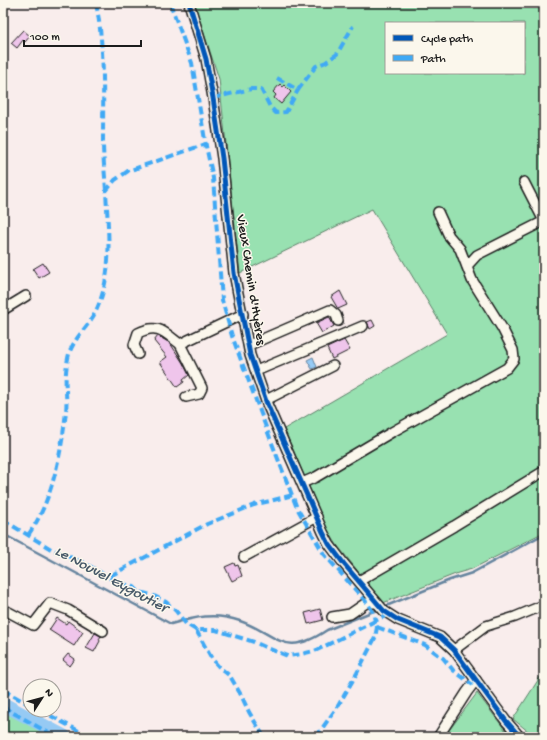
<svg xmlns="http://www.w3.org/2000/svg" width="547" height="740" font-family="'Gochi Hand',sans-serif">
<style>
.green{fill:#98e1b1;stroke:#5a7e66;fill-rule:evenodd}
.water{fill:#96caf4;stroke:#65849e}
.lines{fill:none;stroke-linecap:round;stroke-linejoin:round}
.stream{stroke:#65849e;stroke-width:2.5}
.river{stroke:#96caf4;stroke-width:14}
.building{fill:#efc5eb;stroke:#1c1c1c}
.minor-casing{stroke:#1c1c1c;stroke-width:12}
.minor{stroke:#fbf7ec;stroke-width:9}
.quiet{stroke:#3fa9f5;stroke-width:4;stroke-dasharray:8 4;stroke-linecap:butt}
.cycleway-casing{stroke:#fbf7ec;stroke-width:8}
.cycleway{stroke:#0057b8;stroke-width:5}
.labels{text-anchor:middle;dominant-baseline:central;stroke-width:3;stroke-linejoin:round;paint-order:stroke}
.street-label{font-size:14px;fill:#1c1c1c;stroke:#fbf7ec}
.water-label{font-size:15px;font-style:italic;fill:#475968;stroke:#fbf7ec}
</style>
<rect width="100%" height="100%" fill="#f9edec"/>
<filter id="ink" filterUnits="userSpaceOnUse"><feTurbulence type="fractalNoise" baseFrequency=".025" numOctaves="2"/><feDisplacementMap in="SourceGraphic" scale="8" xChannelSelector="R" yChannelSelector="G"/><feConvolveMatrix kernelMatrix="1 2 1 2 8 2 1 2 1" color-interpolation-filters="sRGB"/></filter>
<g filter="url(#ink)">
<!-- green -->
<g class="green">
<path d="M194 3H544V532L472 569 458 573 383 603 337 545 327 529 284 429 447 334 372 209 240 273 219 79ZM386 23H524V73H386Z"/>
<polygon points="544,671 544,737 535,737 513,719"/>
<polygon points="477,693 509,735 508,737 444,737"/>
<polygon points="3,700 70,737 3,737"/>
</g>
<!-- water -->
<polygon class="water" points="313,357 317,367 312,369 307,360"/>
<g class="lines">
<!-- stream -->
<path class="stream" d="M3 534 171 624C195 617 215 612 240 621 279 635 284 659 327 630L450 580 472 573 544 534"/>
<!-- river -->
<polyline class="river" points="3,704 65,737"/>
</g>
<!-- building -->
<g class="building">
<polygon points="23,30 30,36 25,42 23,40 17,48 11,43"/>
<polygon points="280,84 283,87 284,85 291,92 281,104 274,98 276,95 273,92"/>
<polygon points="43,263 49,272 39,278 33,269"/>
<polygon points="340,291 347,305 338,309 331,297"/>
<polygon points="329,317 334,326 322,333 316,323"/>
<polygon points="372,320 375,326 370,329 367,322"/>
<polygon points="158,336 170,343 183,363 189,375 183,380 184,382 177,387 160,362 167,357 154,341"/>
<polygon points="344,340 350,350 332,359 327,348"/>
<polygon points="234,563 235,566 238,565 242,576 232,581 225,567"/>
<polygon points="320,609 323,620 308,624 305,613"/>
<polygon points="57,618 66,624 68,621 83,632 74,646 49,630"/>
<polygon points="95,633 101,636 99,639 100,641 94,652 86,648"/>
<polygon points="68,654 75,659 70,666 63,660"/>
</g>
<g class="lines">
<!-- minor casing -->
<g class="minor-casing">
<g id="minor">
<polyline points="189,3 206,59 213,98 222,158 234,273 250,355 267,404 323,532 329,544 344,564 384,611 398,620 440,637 454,650 506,721 520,737"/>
<polyline points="467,266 477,255 544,221 524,182"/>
<polyline points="3,310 26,296"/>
<polyline points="180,344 202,388 199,394 186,397"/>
<polyline points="249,345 330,310 336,315 338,321"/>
<path d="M138 354 134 345 138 333C158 323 164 332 180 344L243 314"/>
<polyline points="256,371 363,326"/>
<polyline points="266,400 333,366"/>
<polyline points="302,483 316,477 392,432 507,368 514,359 513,350 502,328 472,280 460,249 449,236 438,212"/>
<polyline points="244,557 317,517"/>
<polyline points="359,581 454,526 544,471"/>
<polyline points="3,609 33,625 50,603 68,610 103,631"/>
<polyline points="332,617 350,614 366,603 377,603"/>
<polyline points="454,650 486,626 515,617 544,605"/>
<polyline points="438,737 467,692 476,680"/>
</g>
</g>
<!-- minor -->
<use href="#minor" class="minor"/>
<!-- quiet -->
<g class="quiet">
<path d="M96 3C105 49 103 95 103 142 103 158 105 175 106 191"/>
<polyline points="170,3 192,63 206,146"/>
<polyline points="277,78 298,90 316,66 326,62 337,54 353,26"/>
<polyline points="213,98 251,89 261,89 270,107 276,113 286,112 298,90"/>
<polyline points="3,520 51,549 84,563 108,577"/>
<path d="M28 535C52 503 62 450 66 411 67 404 66 397 66 390 65 378 66 366 69 354 74 338 87 328 95 313 114 274 108 232 106 191L115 180 128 171 203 145 206 146 213 178 222 300 232 336 270 438 297 508 324 554 368 604 373 612 375 621 389 614"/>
<polyline points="377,627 425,645 443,658 453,670 473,685"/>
<polyline points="196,630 186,624 176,611 166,602 152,595 139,592 134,587 116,582 108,577 207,524 254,505 293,495"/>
<polyline points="3,690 30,705"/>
<polyline points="3,707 56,737"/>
<polyline points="40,710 90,737"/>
<polyline points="264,737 249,712 241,695 230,676 219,667 212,659 196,630 216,630 254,642 267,648 288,656 302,654 317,650 375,621 377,627 375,638 357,673 338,706 316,737"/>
</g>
<!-- cycleway casing -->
<g class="cycleway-casing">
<polyline id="cycleway" points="189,3 206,59 213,98 222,158 234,273 250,355 267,404 323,532 329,544 344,564 384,611 398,620 440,637 454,650 506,721 520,737"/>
</g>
<!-- cycleway -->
<use href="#cycleway" class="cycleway"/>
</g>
</g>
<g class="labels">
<!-- street labels -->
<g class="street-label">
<text transform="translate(250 280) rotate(81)">Vieux Chemin d'Hyères</text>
</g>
<!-- water labels -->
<g class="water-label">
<text transform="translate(111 580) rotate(28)">Le Nouvel Eygoutier</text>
</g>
</g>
<!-- margin -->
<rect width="547" height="740" fill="none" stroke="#fbf7ec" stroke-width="16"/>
<rect x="8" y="8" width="531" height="724" fill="none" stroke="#1c1c1c" stroke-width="1.5" filter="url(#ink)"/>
<!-- legend -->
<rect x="385" y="22" width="140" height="52" fill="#fbf7ec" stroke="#a29f99"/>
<rect x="393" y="35" width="20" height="6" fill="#0057b8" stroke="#a29f99"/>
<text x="421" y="42" font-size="12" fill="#1c1c1c">Cycle path</text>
<rect x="393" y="55" width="20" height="6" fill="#3fa9f5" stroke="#a29f99"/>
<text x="421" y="62" font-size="12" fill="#1c1c1c">Path</text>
<!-- north arrow -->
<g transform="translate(42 698) rotate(54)"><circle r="19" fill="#fbf7ec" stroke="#a29f99"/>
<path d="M0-3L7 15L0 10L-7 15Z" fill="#1c1c1c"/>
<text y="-6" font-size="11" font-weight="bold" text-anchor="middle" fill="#1c1c1c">N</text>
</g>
<!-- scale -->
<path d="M24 40v6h117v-6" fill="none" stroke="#1c1c1c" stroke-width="2"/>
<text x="30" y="40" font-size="12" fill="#1c1c1c" stroke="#fbf7ec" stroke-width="3" paint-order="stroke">100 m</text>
</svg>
